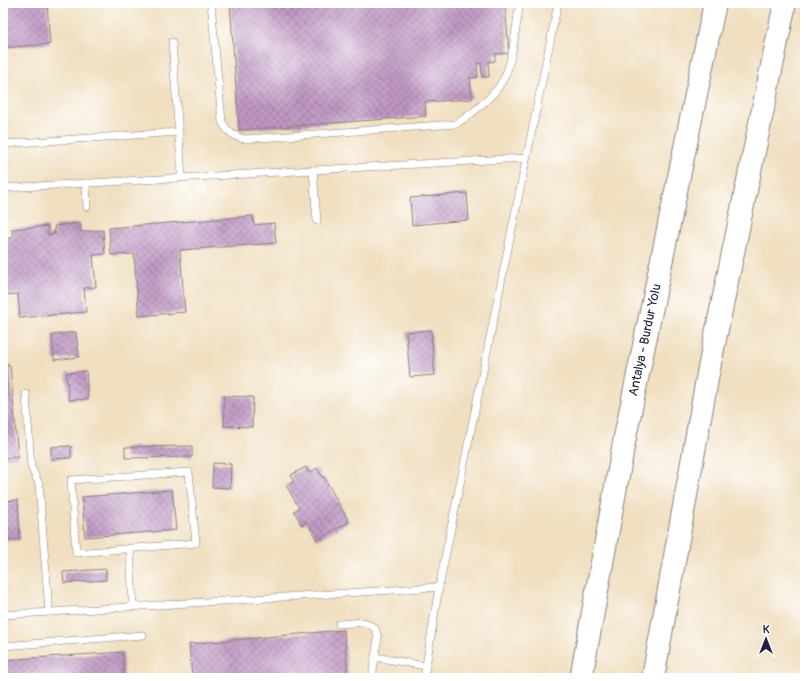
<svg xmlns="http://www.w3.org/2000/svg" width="808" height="681" font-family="Pangolin,sans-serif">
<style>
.building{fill:url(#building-cross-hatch)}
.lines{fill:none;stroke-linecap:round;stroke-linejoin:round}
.service-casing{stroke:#89807e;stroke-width:8}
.trunk-casing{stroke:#89807e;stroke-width:24}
.service{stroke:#fff;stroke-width:7}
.trunk{stroke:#fff;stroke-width:22}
.labels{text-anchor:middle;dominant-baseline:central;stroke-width:3;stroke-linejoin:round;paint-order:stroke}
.street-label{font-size:13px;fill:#22223b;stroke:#fff}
</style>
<defs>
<pattern id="building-cross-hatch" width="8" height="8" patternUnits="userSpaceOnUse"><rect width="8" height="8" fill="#bf97c3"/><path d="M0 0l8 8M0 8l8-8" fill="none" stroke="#9b7ba0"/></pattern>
</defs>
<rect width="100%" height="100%" fill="#fff"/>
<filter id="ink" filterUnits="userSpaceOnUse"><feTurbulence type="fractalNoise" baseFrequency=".025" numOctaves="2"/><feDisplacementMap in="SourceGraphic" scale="8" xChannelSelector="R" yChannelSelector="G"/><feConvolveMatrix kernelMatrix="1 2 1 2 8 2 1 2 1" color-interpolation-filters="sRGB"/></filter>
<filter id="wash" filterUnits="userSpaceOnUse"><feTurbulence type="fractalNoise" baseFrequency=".012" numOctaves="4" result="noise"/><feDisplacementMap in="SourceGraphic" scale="16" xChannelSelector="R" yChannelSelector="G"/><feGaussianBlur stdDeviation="0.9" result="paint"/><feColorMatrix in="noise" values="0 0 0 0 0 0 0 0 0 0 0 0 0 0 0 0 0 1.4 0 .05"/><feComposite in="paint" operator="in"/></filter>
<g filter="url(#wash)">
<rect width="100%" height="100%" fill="#f0dfc0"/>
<g id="blocks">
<!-- building -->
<g class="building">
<polygon points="3,3 47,3 50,44 3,48"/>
<polygon points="230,3 505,3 509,53 495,54 495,61 488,62 489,77 482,77 481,63 477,63 478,77 470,78 472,99 425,102 426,116 239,130"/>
<polygon points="467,193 469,220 412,225 410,198"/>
<polygon points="253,216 254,225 274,223 276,243 180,250 185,312 139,316 134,254 111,255 109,228"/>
<polygon points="80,223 81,232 103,230 105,254 93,255 96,287 84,288 86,312 20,318 18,294 3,295 3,239 13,238 12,229 48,226 48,235 55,234 54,226"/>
<polygon points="431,330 435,375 410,377 406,332"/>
<polygon points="76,332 79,357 54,360 52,335"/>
<polygon points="10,365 18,457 3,458 3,366"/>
<polygon points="86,371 88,399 69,400 66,373"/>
<polygon points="224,396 253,397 252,427 224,426"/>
<polygon points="71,446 71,458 51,459 51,447"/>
<polygon points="192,446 192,457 125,458 125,447"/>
<polygon points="213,463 231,464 230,488 212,487"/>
<polygon points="306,467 309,473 317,468 323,478 324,477 349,522 317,540 307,522 302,525 294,511 299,508 286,485 294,481 291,475"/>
<polygon points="172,490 176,530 85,537 82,497"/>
<polygon points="18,500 20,540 3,541 3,501"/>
<polygon points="106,569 106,580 64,583 63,572"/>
<polygon points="344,630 348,678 192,678 189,644"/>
<polygon points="123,652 124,678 3,678 3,660"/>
</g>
</g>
</g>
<g filter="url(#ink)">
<use href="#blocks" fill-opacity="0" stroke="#89807e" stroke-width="1"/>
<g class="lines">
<!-- service casing -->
<g class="service-casing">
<g id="service">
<path d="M211 3 222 122C227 132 234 137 245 139L456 124C473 113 492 99 503 80 513 63 516 24 520 3"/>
<polyline points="172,42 182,177"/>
<polyline points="3,144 179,132"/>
<polyline points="313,170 317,221"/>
<polyline points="86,183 87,207"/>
<polyline points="3,188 525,158"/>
<polyline points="26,394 31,467 39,484 49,612"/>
<polygon points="189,472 196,543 76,553 71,480"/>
<polyline points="130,548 133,606"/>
<polyline points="3,615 439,587"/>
<polyline points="339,624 364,622 375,628 378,637 372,678"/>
<polyline points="3,646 143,635"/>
<polyline points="375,657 426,666"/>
<polyline points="424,678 439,587 558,3"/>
</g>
</g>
<!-- trunk casing -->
<g class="trunk-casing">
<g id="trunk">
<polyline points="581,678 625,437 715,3"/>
<polyline points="653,678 709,368 785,3"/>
</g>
</g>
<!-- service -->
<use href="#service" class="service"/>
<!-- trunk -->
<use href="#trunk" class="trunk"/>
</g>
</g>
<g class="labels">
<!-- street labels -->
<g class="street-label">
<text transform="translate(645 340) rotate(-78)">Antalya - Burdur Yolu</text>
</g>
</g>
<!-- margin -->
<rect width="808" height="681" fill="none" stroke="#fff" stroke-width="16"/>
<!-- north arrow -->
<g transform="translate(766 639)" stroke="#ffffff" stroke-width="3" paint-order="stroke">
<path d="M0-3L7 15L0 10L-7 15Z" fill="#22223b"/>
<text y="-6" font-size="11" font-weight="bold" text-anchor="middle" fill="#22223b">K</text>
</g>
</svg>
